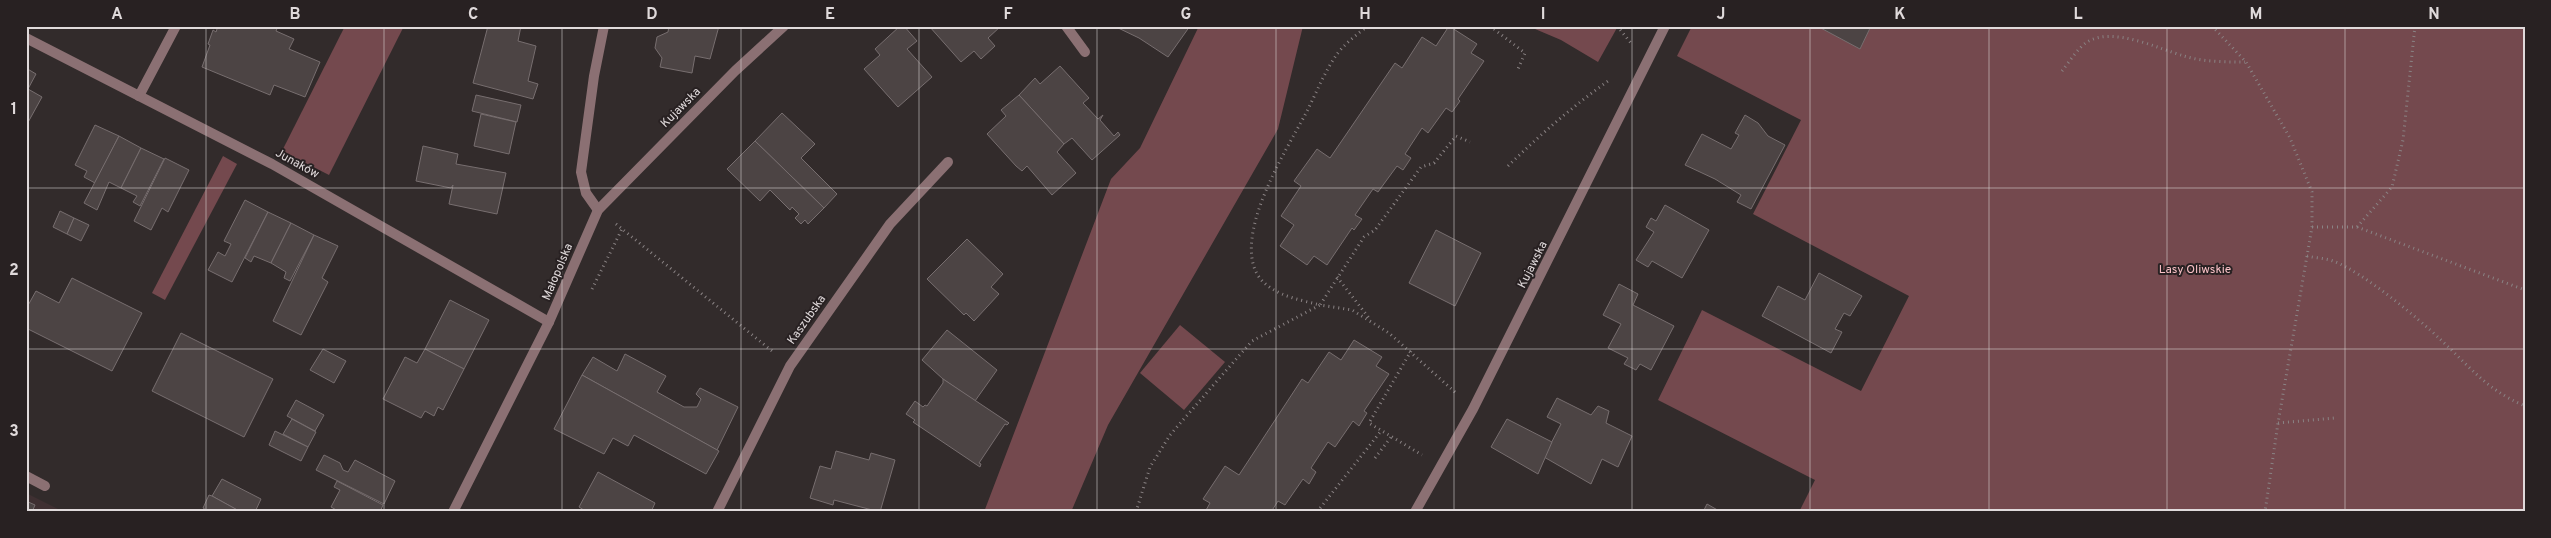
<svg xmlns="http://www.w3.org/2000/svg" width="2551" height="538" font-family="Overpass,sans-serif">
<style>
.built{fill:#3f3032}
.green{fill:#74494e}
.building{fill:#4c4444;stroke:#776e6f}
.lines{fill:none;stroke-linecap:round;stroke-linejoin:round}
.path{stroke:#8a8384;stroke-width:3;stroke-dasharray:1 4;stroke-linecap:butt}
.service{stroke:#8b7073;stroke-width:10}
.minor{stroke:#8b7073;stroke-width:10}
.grid{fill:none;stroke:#e0dadb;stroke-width:1;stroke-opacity:0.55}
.labels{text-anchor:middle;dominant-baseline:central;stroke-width:4;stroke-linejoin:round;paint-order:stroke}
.street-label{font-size:12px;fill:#e0dadb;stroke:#282122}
.park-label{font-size:12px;fill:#f9c2c7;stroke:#282122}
.neatline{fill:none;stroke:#e0dadb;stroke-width:2}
.grid-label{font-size:16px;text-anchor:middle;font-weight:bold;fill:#e0dadb}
</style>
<rect width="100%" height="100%" fill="#322b2b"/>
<!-- built -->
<polygon class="built" points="26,493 64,512 26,512"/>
<!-- green -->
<g class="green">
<polygon points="345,26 404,26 329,175 282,151"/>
<polygon points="1199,26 1303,26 1278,129 1108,425 1071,512 984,512 1111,179 1140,148"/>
<polygon points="1528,26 1618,26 1598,62 1561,40"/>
<polygon points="1692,26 1817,26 1860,48 1871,26 2525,26 2525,512 1799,512 1815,480 1658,400 1702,310 1861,391 1909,296 1753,214 1801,120 1677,56"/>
<polygon points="223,156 237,164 165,300 152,293"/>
<polygon points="1180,325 1225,362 1184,410 1140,373"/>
</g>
<!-- building -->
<g class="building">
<polygon points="218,26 278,26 276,31 294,39 289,49 320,62 305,97 274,85 270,95 202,67 210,45 208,44 213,30 216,32"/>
<polygon points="488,26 521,26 518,41 536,46 528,81 538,84 533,99 473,83"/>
<polygon points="669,26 719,26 710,59 695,56 692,73 660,67 662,58 655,48 657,37 668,32"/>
<polygon points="900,26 904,26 917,41 907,49 932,77 898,107 864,69 880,55 875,49"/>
<polygon points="929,26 1001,26 988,38 995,46 981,59 974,51 961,62"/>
<polygon points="1114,26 1190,26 1168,57 1139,38"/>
<polygon points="1449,26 1477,44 1471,53 1484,61 1458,99 1460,101 1452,112 1446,108 1428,133 1422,128 1405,154 1411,158 1403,170 1397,166 1378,192 1373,189 1355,215 1362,219 1354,230 1352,228 1327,265 1314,256 1307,265 1280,246 1294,225 1281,216 1301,186 1294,181 1317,149 1330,158 1395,63 1402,68 1422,37 1436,46"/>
<polygon points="1817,26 1871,26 1860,49"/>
<polygon points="1060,66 1089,98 1083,103 1098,119 1103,115 1100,120 1114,136 1118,132 1120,135 1092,160 1072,138 1064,144 1019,95 1035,78 1040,84"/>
<polygon points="26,68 36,74 28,89 42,97 26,126"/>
<polygon points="476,95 521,105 517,122 472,111"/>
<polygon points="1019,95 1064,144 1057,152 1076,173 1052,195 1027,166 1022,171 1016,166 987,134 1006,116 1001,110"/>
<polygon points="782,113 815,144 801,158 837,194 824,208 755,141"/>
<polygon points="481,114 516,122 509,154 474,146"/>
<polygon points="1745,115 1758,123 1768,136 1785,145 1751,209 1737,202 1741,195 1715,179 1685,165 1702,134 1731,149 1739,135 1735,133"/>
<polygon points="95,125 119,136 95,183 84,177 87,171 75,165"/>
<polygon points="119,136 141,148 121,188 109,182 97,210 84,203"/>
<polygon points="755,141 824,208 808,224 805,220 801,224 795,218 799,214 792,207 790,210 770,190 760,201 727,169"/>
<polygon points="423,146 458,154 456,164 506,173 497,214 449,204 453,185 451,188 416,181"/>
<polygon points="141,148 164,159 140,206 133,202 137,196 121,188"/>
<polygon points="165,158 189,170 168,212 162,208 151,230 134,221"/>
<polygon points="245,200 268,212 232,282 208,270 218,252 225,256 231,244 224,241"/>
<polygon points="1665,205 1709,230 1682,278 1652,261 1648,267 1636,260 1654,232 1646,227 1651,218 1656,221"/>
<polygon points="60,211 74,218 67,234 53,227"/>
<polygon points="268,212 291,223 271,263 254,256 251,262 245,258"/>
<polygon points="74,218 89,225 81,241 67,234"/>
<polygon points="291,223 314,235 290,281 284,278 286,272 271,263"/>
<polygon points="1436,230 1481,253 1455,306 1409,283"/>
<polygon points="314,235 338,246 322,278 328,282 301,335 273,321"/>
<polygon points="967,239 1003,274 991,287 999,294 974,321 966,313 964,315 927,279"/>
<polygon points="1819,273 1862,296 1850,316 1844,313 1835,329 1842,332 1831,353 1762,316 1778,286 1805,300"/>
<polygon points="72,278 142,313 112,371 26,328 26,309 36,291 59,303"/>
<polygon points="1619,284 1638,294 1633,305 1674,326 1651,370 1640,364 1636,370 1624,364 1628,358 1608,348 1621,324 1603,315"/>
<polygon points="450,300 489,320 464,369 425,349"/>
<polygon points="947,330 997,370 975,401 943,379 922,360"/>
<polygon points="181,333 273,379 244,437 152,391"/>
<polygon points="1354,340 1382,357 1376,366 1389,374 1364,411 1367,413 1359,426 1353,421 1335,447 1328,442 1311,468 1316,472 1309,484 1303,479 1285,505 1278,501 1271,512 1205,512 1210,503 1203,499 1225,466 1239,475 1302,379 1308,383 1329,352 1341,360"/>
<polygon points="323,349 346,361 334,383 310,370"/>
<polygon points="425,349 464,369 443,410 438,407 434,416 425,411 421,418 383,399 405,357 417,363"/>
<polygon points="625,354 666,376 657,392 684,407 697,407 701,399 696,394 700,388 738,407 717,450 582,375 593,357 617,371"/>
<polygon points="582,375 719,451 706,474 634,435 628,446 613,438 604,454 554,429"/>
<polygon points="943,379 1009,423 1007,425 1005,424 979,463 981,464 980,467 913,422 915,420 906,414 915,401 923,407 925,405 927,406 943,383"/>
<polygon points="1557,398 1591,415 1598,406 1609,411 1606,423 1632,436 1618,467 1602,459 1591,484 1544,457 1561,424 1547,417"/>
<polygon points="296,400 324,415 315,431 287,416"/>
<polygon points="292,419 316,432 308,447 283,434"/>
<polygon points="1507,419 1552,442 1538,474 1491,447"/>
<polygon points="275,431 308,447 301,461 269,445"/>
<polygon points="836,451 869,460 871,453 895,460 880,512 834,500 833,505 810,498 820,466 831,469"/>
<polygon points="324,455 340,463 343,470 348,472 355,460 395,481 384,504 316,470"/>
<polygon points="598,472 655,503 651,512 587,512 579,507"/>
<polygon points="222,479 261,499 255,512 241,512 212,496"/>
<polygon points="337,481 383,505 380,512 340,512 331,507 340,490 334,487"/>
<polygon points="209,495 212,496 241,512 210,512 203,508"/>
<polygon points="26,501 35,505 32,512 26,512"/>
<polygon points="1707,504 1721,512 1703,512"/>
</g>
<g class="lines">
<!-- path -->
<g class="path">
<path d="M1368 26C1357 34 1342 46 1335 57 1323 75 1315 96 1305 115 1285 152 1240 224 1254 267 1263 294 1297 299 1320 305L1364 237 1375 230 1421 167 1434 163 1456 136 1470 142"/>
<polyline points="1490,26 1525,53 1518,69"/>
<polyline points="1617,26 1631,43"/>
<polyline points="2212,26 2246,62 2290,138 2312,192 2312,227 2278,423 2265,512"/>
<path d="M2062 71C2069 62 2078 48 2087 42 2113 26 2159 49 2184 56 2203 62 2225 62 2245 62"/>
<path d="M1508 166C1541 134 1574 105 1611 79"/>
<polyline points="616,224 772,351"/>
<polyline points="2312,227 2357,227 2392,187 2403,140 2415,26"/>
<polyline points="2357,227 2525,290"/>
<path d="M2307 256C2315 258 2325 258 2333 261 2363 272 2418 318 2441 340 2470 367 2487 390 2525 406"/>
<polyline points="1337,277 1369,318"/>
<polyline points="592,289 622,229"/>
<polyline points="1411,351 1369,423 1422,455"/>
<polyline points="2278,423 2335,418"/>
<polyline points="1375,458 1391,437"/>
<polyline points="1136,512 1150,467 1170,435 1237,358 1252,341 1320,305 1352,310 1389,333 1456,393"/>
<polyline points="1317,512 1381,431"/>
</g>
<!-- service -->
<g class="service">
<polyline points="1066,26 1085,52"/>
<polyline points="26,476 45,486"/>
</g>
<!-- minor -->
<g class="minor">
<polyline points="26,38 272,164 549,322"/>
<polyline points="139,96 176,26"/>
<polyline points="598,210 586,193 581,172 594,76 604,26"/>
<polyline points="453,512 549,322 598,210 735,71 784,26"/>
<polyline points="717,512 790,366 890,224 948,162"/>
<polyline points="1415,512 1473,409 1665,26"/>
</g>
</g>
<!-- grid -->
<path class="grid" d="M206 26V512M384 26V512M562 26V512M741 26V512M919 26V512M1097 26V512M1276 26V512M1454 26V512M1632 26V512M1810 26V512M1989 26V512M2167 26V512M2345 26V512M26 188H2525M26 349H2525"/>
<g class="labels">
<!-- street labels -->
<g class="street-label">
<text transform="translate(681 108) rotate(-45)">Kujawska</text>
<text transform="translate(297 164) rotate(29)">Junaków</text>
<text transform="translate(1533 265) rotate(-63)">Kujawska</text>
<text transform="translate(558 272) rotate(-67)">Małopolska</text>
<text transform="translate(807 320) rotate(-55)">Kaszubska</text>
</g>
<!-- park labels -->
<g class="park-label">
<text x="2195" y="270">Lasy Oliwskie</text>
</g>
</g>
<!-- border -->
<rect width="2551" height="538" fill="none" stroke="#282122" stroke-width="55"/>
<rect x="28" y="28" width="2496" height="482" class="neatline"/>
<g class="grid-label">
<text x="117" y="19">A</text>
<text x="295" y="19">B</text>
<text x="473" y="19">C</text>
<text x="652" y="19">D</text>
<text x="830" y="19">E</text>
<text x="1008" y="19">F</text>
<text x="1186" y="19">G</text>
<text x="1365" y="19">H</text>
<text x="1543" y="19">I</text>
<text x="1721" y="19">J</text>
<text x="1900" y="19">K</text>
<text x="2078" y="19">L</text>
<text x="2256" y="19">M</text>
<text x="2434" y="19">N</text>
<text x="14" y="114">1</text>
<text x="14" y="275">2</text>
<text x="14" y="436">3</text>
</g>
</svg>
